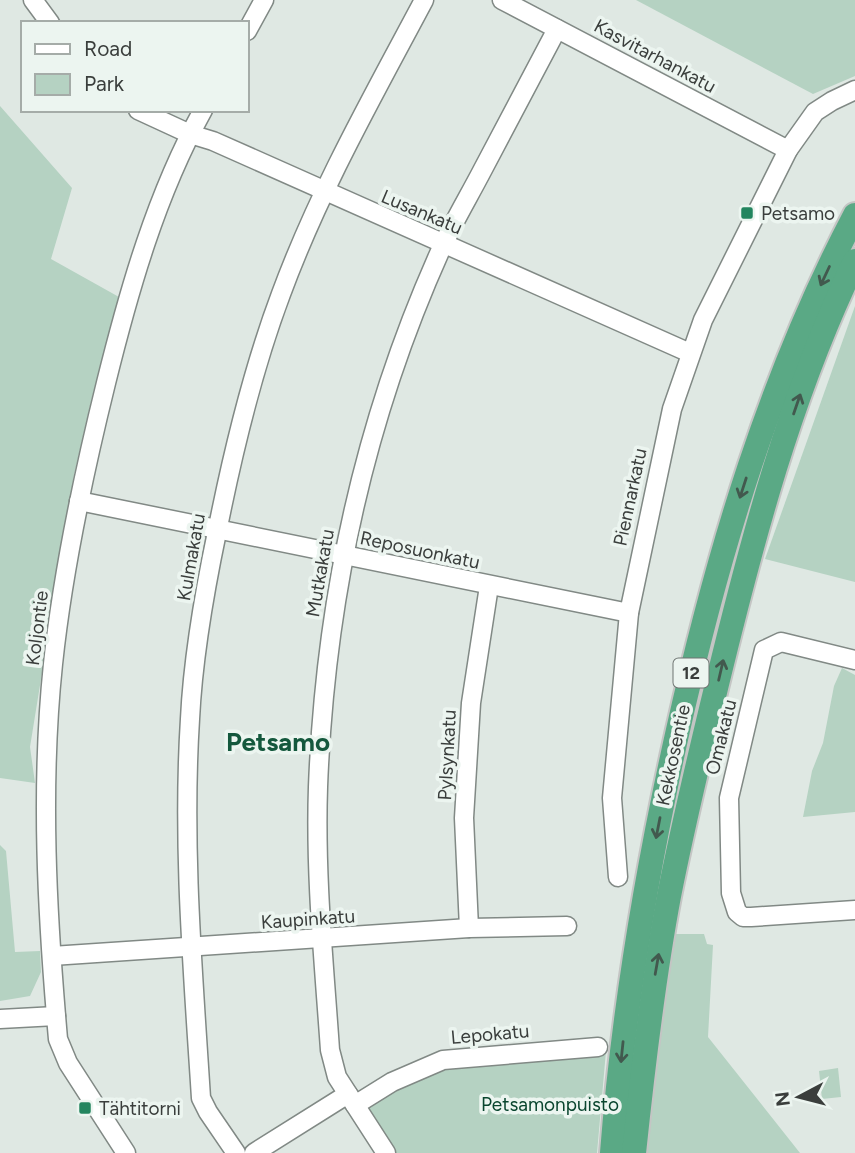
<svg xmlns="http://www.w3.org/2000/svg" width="855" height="1153" font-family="Figtree,sans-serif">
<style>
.green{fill:#b5d2c2}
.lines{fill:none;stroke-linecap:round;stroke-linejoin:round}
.minor-casing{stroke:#818985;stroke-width:21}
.highway-casing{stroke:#c4c5c4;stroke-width:28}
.minor{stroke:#fff;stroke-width:18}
.highway{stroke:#5aa985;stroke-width:24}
.oneway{stroke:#42594e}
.poi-dot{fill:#23855f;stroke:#ecf5f0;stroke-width:2.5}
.labels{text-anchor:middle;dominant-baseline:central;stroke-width:7;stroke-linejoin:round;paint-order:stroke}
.shield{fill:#ecf5f0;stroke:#6f7572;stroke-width:2}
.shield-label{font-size:18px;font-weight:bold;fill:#3a3e3c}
.street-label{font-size:19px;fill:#3a3e3c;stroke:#ecf5f0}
.poi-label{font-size:19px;fill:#3a3e3c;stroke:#ecf5f0;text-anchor:start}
.park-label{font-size:19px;fill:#09452e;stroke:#ecf5f0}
.district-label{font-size:26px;font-weight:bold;fill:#14583d;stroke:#ecf5f0}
</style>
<rect width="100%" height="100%" fill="#dfe8e3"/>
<!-- green -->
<g class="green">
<polygon points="636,0 855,0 855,76 813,94"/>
<polygon points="0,106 72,188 51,259 119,297 92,397 74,475 30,747 35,783 0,778"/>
<polygon points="855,306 855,582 765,559"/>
<polygon points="842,668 855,675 855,812 803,817 812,771 823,743 834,686"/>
<polygon points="0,845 6,851 15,952 40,951 41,972 30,996 0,1001"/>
<polygon points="673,934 704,934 707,944 713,945 708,1037 800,1153 646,1153 651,1092"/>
<polygon points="606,1051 597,1153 393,1153 361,1106 445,1067 473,1062"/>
<polygon points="838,1068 841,1097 822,1099 819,1071"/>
</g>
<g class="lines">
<!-- minor casing -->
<g class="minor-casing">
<g id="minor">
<polyline points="33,0 50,23"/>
<polyline points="502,0 788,150"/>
<polyline points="247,31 264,0"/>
<polyline points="138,110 190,134 213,141 690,353"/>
<polyline points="79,501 629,613"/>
<polyline points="855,660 781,642 764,650 729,798 731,893 737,912 743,917 751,917 855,910"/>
<polyline points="618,877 612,798 629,613 672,409 703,320 788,150 815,112 832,101 855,90"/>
<polyline points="469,928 464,818 471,703 489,586"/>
<polyline points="52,956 469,928 567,926"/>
<polyline points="0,1019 56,1016"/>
<polyline points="355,1105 392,1082 443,1060 598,1047"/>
<path d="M126 1153 68 1063 58 1039C47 914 40 788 53 664 63 569 83 476 106 383 129 290 156 195 203 110"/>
<path d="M236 1153 208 1112 201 1098C193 972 182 845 190 719 193 656 204 594 217 532 233 451 252 371 281 294 319 191 373 96 424 0"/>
<polyline points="254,1153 348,1094"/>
<path d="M386 1153 337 1077 330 1050C324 963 315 875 318 787 325 601 365 417 442 247 454 221 469 196 482 171 507 123 532 76 557 29"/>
</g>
</g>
<!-- highway casing -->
<g class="highway-casing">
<g id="highway">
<path d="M612 1153C623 1011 647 869 678 730 718 552 770 377 855 215"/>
<path d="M634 1153C643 1067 653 981 669 896 683 825 700 754 717 684 752 540 790 395 855 261"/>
</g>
</g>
<!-- minor -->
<use href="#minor" class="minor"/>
<!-- highway -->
<use href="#highway" class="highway"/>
</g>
<!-- one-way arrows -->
<defs><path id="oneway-shaft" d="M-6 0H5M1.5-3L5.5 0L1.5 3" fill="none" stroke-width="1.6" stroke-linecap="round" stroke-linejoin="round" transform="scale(1.75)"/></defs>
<g class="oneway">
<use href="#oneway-shaft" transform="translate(825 276) rotate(115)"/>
<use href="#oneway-shaft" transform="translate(797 404) rotate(-71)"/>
<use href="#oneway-shaft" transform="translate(743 488) rotate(108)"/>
<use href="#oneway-shaft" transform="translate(721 670) rotate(-77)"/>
<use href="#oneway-shaft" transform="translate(658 828) rotate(101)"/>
<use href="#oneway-shaft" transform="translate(657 964) rotate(-80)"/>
<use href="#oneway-shaft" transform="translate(622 1052) rotate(96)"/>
</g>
<!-- markers -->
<g class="poi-dot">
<rect x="740" y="206" width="14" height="14" rx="3.5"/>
<rect x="78" y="1101" width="14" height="14" rx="3.5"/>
</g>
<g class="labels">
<!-- shield labels -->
<rect class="shield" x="673.5" y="658.5" width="35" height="29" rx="5"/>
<g class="shield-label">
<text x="691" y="673">12</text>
</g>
<!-- street labels -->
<g class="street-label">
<text transform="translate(655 56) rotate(28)">Kasvitarhankatu</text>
<text transform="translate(422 212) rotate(23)">Lusankatu</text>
<text transform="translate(630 497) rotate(-78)">Piennarkatu</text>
<text transform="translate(420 550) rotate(12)">Reposuonkatu</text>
<text transform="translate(191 557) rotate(-80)">Kulmakatu</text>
<text transform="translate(320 573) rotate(-80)">Mutkakatu</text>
<text transform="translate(37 628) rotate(-83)">Koljontie</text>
<text transform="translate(721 737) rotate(-76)">Omakatu</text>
<text transform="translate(447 755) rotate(-87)">Pylsynkatu</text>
<text transform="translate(673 755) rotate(-78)">Kekkosentie</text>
<text transform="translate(308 919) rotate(-4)">Kaupinkatu</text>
<text transform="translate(490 1034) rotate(-5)">Lepokatu</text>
</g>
<!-- poi labels -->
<g class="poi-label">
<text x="761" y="213">Petsamo</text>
<text x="99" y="1108">Tähtitorni</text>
</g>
<!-- park labels -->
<g class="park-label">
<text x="550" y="1104">Petsamonpuisto</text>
</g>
<!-- district labels -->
<g class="district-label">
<text x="278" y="742">Petsamo</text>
</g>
</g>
<!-- legend -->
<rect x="21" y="21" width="228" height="91" fill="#ecf5f0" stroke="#a5aca8" stroke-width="2"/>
<rect x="35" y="44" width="35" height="10" fill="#ffffff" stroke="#a5aca8" stroke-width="2"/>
<text x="84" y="56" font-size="21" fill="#3a3e3c">Road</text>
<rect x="35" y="74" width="35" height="21" fill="#b5d2c2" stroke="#a5aca8" stroke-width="2"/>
<text x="84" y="91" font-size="21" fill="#3a3e3c">Park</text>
<!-- north arrow -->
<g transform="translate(799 1097) rotate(263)" stroke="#ecf5f0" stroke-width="5" paint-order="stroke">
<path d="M0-5L12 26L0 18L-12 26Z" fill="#3a3e3c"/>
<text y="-10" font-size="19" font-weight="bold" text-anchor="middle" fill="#3a3e3c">N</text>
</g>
</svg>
